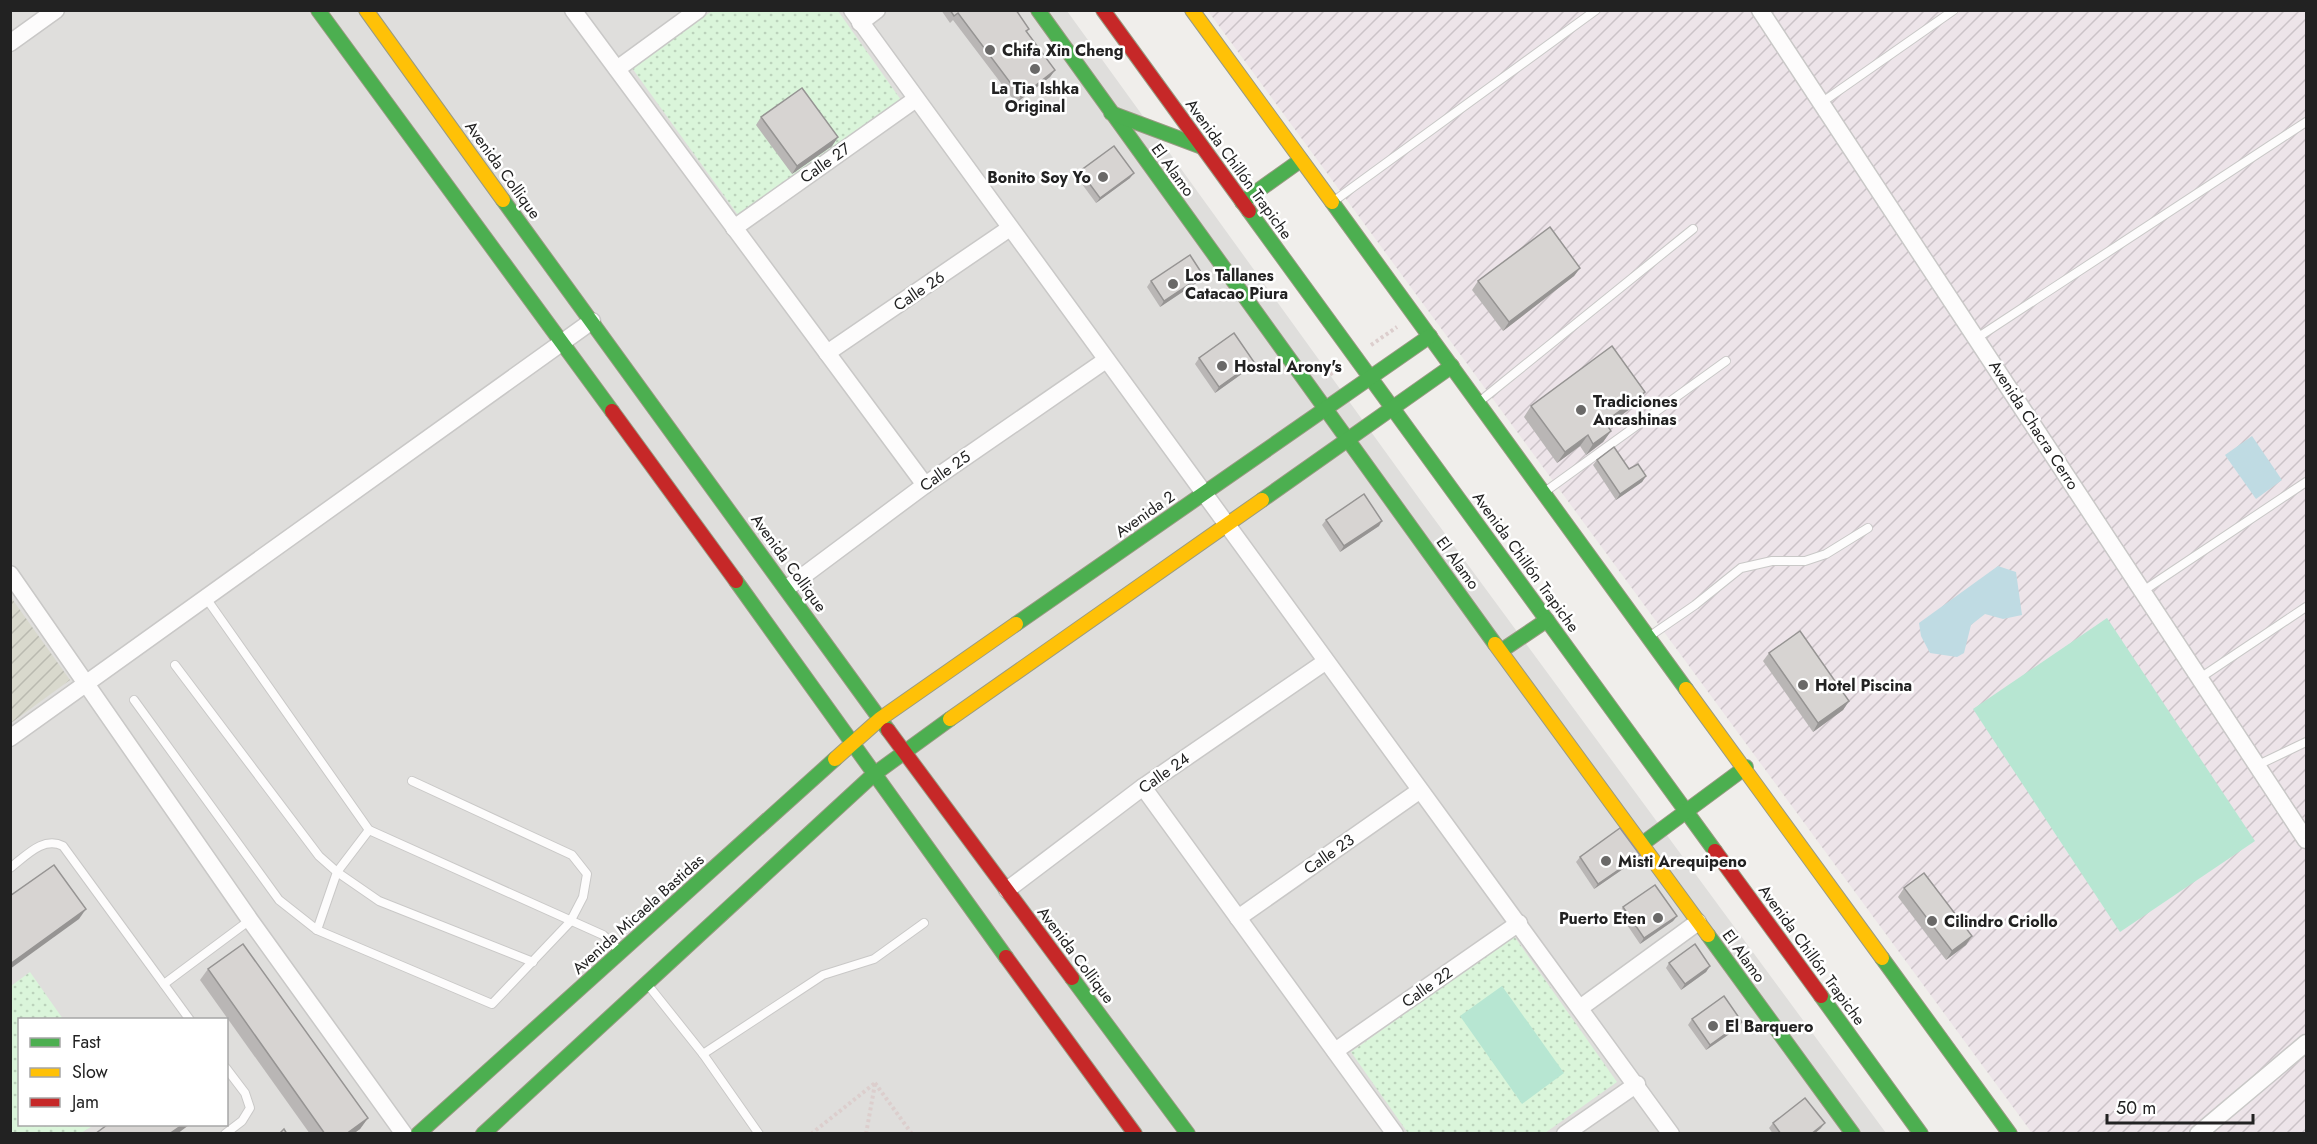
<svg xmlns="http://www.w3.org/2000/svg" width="2317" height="1144" font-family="Jost,sans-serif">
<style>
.residential{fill:#dfdedc;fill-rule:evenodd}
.industrial{fill:url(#industrial-furrows)}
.construction{fill:url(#construction-furrows)}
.park{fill:url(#park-dots)}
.pitch{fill:#b7e6d2}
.water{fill:#bfdbe3}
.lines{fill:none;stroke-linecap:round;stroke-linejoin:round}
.lane-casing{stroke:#c9c8c7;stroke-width:10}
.street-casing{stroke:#c9c8c7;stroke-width:19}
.fast-casing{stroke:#999a82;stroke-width:16}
.slow-casing{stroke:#999a82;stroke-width:16}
.jam-casing{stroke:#999a82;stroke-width:16}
.path{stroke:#dccecd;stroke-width:4;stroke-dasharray:3 3;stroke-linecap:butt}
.lane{stroke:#fdfcfc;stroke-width:8}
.street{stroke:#fdfcfc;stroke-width:16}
.fast{stroke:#4caf50;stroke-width:14}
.slow{stroke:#ffc107;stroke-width:14}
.jam{stroke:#c62828;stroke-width:14}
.wall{fill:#b9b6b5}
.shaded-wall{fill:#969493}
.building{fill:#d7d4d2;stroke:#969493;stroke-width:1.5}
.poi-dot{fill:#6a6968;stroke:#fff;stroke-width:2}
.labels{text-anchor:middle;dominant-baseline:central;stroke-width:5;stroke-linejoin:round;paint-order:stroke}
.poi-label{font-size:16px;font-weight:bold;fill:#222;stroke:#fff;text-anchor:start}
.street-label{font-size:16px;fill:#222;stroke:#fff}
</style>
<defs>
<pattern id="industrial-furrows" width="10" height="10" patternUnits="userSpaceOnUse" patternTransform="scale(1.5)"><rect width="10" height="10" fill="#ede4e9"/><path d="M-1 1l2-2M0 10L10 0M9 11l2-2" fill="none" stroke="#cbc3c8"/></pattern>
<pattern id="construction-furrows" width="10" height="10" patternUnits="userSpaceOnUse" patternTransform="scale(1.5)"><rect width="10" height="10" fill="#d9d9cd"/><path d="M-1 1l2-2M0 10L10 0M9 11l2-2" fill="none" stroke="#babab0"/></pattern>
<pattern id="park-dots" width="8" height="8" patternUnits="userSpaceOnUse" patternTransform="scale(1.5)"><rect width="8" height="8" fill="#daf5da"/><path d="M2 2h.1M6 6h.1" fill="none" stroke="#bbd2bb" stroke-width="1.8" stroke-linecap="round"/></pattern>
</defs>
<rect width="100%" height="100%" fill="#f0eeeb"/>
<!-- residential -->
<path class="residential" d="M10 11H1067L1421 501 1886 1133H11ZM20 1020H226V1124H20Z"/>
<!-- industrial -->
<polygon class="industrial" points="1208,11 2306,11 2306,1133 2032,1133"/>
<!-- construction -->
<polygon class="construction" points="10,596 70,680 11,723 10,723"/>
<!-- park -->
<g class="park">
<polygon points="712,11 838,11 901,100 738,215 632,68"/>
<polygon points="1514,936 1617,1082 1545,1133 1408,1133 1351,1052"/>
<polygon points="30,972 63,1019 20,1020 20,1124 94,1125 81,1133 11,1133 11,986"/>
</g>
<!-- pitch -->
<g class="pitch">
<polygon points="2107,618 2255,841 2120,932 1973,709"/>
<polygon points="1502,986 1564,1073 1522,1104 1460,1016"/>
</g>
<!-- water -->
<g class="water">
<polygon points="2252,436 2282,480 2256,499 2225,455"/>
<polygon points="1998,566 2016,572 2022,615 2003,619 1985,614 1971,625 1964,653 1957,657 1930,653 1921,636 1919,623"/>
</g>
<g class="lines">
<!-- lane casing -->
<g class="lane-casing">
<g id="lane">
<polyline points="1821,103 1954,10"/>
<polyline points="1334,201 1596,10"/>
<polyline points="1977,338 2306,122"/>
<polyline points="1479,402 1693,229"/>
<polyline points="1546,491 1726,361"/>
<polyline points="2143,591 2306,482"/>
<polyline points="206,598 369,830 603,935 620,951"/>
<polyline points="1650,636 1695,605 1741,568 1772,561 1805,561 1826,554 1868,528"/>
<polyline points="175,665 319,856 337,872 379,901 533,962"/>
<polyline points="2200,678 2306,607"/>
<polyline points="134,700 279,900 317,930 492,1004 570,922 583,897 587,874 572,855 412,781"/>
<polyline points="2258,765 2306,742"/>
<path d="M10 868C26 856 43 836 63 846L190 1020"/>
<polyline points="317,930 337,872 369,830"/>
<polyline points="164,984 250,920"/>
<polyline points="648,985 703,1054 759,1134"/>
<polyline points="703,1054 823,975 874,959 924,923"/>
<polyline points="225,1134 242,1121 250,1108 245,1093 226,1068"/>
</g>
</g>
<!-- street casing -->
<g class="street-casing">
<g id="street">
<polyline points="573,10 925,485"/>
<polyline points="852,10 1671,1134"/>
<polyline points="1760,10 2306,840"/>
<polyline points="860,23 877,10"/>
<polyline points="10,43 56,10"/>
<polyline points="617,69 698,10"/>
<polyline points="734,228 916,99"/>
<polyline points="827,353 1010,228"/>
<polyline points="10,574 250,920 404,1134"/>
<polyline points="787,588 925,485 1106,360"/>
<polyline points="10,738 592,321"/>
<polyline points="1143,787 1395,1134"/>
<polyline points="1007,890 1143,787 1325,662"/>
<polyline points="1238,918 1419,791"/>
<polyline points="1580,1008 1698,922"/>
<polyline points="1335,1051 1519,923"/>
<polyline points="1565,1134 1637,1084"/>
<polyline points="2198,1134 2306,1043"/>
</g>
</g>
<!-- fast casing -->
<g class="fast-casing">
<g id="fast">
<polyline points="318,10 612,411"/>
<polyline points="1038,10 1495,644"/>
<polyline points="1111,113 1202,147"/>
<polyline points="503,200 888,730"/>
<polyline points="1242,202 1301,160"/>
<polyline points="1332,202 1686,689"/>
<polyline points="1249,211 1715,851"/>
<polyline points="1262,500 1452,366"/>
<polyline points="736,581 1006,957"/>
<polyline points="1016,624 1430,336"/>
<polyline points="1501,651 1547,620"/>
<polyline points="1642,844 1746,767"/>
<polyline points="1708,935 1853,1134"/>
<polyline points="1882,958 2010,1134"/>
<polyline points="1072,978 1188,1134"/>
<polyline points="1821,996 1921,1134"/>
<polyline points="418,1134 835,759"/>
<polyline points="483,1134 873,775 950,719"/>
</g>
</g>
<!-- slow casing -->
<g class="slow-casing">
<g id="slow">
<polyline points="366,10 503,200"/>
<polyline points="1192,10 1332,202"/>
<polyline points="1495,644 1708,935"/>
<polyline points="1686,689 1882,958"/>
<polyline points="950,719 1262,500"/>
<polyline points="835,759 880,719 1016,624"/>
</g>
</g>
<!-- jam casing -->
<g class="jam-casing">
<g id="jam">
<polyline points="1103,10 1249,211"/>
<polyline points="612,411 736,581"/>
<polyline points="888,730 1072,978"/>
<polyline points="1715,851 1821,996"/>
<polyline points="1006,957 1135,1134"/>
</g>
</g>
<!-- path -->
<g class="path">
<polyline points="1371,345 1397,327"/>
<polyline points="1325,378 1338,369"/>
<polyline points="875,1083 912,1134"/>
<polyline points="811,1134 875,1083"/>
<polyline points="866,1134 875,1084"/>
</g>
<!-- lane -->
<use href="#lane" class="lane"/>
<!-- street -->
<use href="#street" class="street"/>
<!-- fast -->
<use href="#fast" class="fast"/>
<!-- slow -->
<use href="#slow" class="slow"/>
<!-- jam -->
<use href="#jam" class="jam"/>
</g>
<!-- wall -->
<g class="wall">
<polygon points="941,10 1016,10 1029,29 1027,32 1055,70 1050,77 1016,103 953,20 950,23"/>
<polygon points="761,117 838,137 832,146 792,174 756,125"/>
<polygon points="1080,171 1130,178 1096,203 1076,176"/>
<polygon points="1580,268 1574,276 1503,331 1472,290 1478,281"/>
<polygon points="1151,281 1199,281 1160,307 1147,287"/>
<polygon points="1199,358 1250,368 1215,393 1195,364"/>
<polygon points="1645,392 1638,403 1607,426 1611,431 1603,442 1586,455 1580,446 1557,463 1524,417 1531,406"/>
<polygon points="1597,460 1629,469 1646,476 1642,482 1616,500 1593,465"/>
<polygon points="1326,520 1379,526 1340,552 1322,525"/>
<polygon points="1769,653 1849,701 1843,710 1813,732 1763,661"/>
<polygon points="1580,857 1636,860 1594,889 1576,862"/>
<polygon points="1904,888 1972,936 1966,945 1946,960 1898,897"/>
<polygon points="1623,907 1677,916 1673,921 1640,944 1619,913"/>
<polygon points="1669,963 1710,966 1706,972 1681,990 1666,968"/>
<polygon points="208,969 368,1118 360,1129 353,1134 310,1134 200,980"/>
<polygon points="1692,1019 1742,1022 1738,1028 1706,1050 1688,1025"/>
<polygon points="1773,1123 1821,1128 1814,1134 1773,1134 1769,1128"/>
</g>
<!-- shaded-wall -->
<g class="shaded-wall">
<polygon points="1055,70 1050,77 1016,103 1021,97"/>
<polygon points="838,137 832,146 792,174 797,166"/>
<polygon points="1134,173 1130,178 1096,203 1100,198"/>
<polygon points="1580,268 1574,276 1503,331 1509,322"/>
<polygon points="1203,275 1199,281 1160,307 1164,301"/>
<polygon points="1254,362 1250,368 1215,393 1219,387"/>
<polygon points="1645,392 1638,403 1597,433 1605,422"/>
<polygon points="1611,431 1603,442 1586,455 1593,444"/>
<polygon points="1588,435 1580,446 1557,463 1565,452"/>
<polygon points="1646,476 1642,482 1616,500 1620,494"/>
<polygon points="1382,521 1379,526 1340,552 1344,546"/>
<polygon points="1849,701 1843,710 1813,732 1818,723"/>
<polygon points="1640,855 1636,860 1594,889 1598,884"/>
<polygon points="86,909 79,919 10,969 10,964"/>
<polygon points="1677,916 1673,921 1640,944 1644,938"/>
<polygon points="1972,936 1966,945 1946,960 1952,951"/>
<polygon points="1710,966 1706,972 1681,990 1685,984"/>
<polygon points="1742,1022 1738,1028 1706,1050 1710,1045"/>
<polygon points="368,1118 360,1129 353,1134 346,1134"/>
<polygon points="1825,1123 1821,1128 1814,1134 1811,1134"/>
<polygon points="182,1125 189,1125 177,1134 169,1134"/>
</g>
<!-- building -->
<g class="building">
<polygon points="950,10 1016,10 1029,29 1026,31 1055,70 1021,97 958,13 954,16"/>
<polygon points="802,88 838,137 797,166 761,117"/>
<polygon points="1114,146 1134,173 1100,198 1080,171"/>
<polygon points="1550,227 1580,268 1509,322 1478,281"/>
<polygon points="1190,255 1203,275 1164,301 1151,281"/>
<polygon points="1234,333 1254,362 1219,387 1199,358"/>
<polygon points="1612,346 1645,392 1605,422 1611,431 1593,444 1588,435 1565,452 1531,406"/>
<polygon points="1614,447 1629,469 1638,464 1646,476 1620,494 1597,460"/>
<polygon points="1364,494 1382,521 1344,546 1326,520"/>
<polygon points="1800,631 1849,701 1818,723 1769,653"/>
<polygon points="1620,828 1640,855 1598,884 1580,857"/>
<polygon points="54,865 86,909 10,964 10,896"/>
<polygon points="1924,873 1972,936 1952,951 1904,888"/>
<polygon points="1655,885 1677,916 1644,938 1623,907"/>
<polygon points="243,944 368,1118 346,1134 325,1134 208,969"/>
<polygon points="1695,944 1710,966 1685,984 1669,963"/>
<polygon points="1724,996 1742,1022 1710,1045 1692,1019"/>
<polygon points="1805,1098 1825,1123 1811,1134 1781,1134 1773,1123"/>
<polygon points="107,1125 182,1125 169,1134 95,1134"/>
<polygon points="284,1129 287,1134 279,1134"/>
</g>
<!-- markers -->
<g class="poi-dot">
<circle cx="990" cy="50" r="6"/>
<circle cx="1035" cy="69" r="6"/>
<circle cx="1103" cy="177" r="6"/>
<circle cx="1173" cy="284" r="6"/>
<circle cx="1222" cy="366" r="6"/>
<circle cx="1581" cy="410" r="6"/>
<circle cx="1803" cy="685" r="6"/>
<circle cx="1606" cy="861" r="6"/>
<circle cx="1658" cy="918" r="6"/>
<circle cx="1932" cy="921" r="6"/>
<circle cx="1713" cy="1026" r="6"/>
</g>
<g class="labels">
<!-- poi labels -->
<g class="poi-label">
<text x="1002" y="50">Chifa Xin Cheng</text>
<text x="1035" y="88" text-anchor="middle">La Tia Ishka<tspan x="1035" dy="18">Original</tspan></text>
<text x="1091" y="177" text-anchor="end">Bonito Soy Yo</text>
<text x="1185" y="275">Los Tallanes<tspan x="1185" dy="18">Catacao Piura</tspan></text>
<text x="1234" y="366">Hostal Arony's</text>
<text x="1593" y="401">Tradiciones<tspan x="1593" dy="18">Ancashinas</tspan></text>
<text x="1815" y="685">Hotel Piscina</text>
<text x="1618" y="861">Misti Arequipeno</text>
<text x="1646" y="918" text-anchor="end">Puerto Eten</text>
<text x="1944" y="921">Cilindro Criollo</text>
<text x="1725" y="1026">El Barquero</text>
</g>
<!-- street labels -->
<g class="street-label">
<text transform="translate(825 163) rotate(-35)">Calle 27</text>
<text transform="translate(1239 169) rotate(54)">Avenida Chillón Trapiche</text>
<text transform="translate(503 170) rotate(54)">Avenida Collique</text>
<text transform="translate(1173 170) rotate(54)">El Alamo</text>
<text transform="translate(919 291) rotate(-34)">Calle 26</text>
<text transform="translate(2034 425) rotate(57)">Avenida Chacra Cerro</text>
<text transform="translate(945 471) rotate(-35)">Calle 25</text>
<text transform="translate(1145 514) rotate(-35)">Avenida 2</text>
<text transform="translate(1526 562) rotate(54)">Avenida Chillón Trapiche</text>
<text transform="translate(789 563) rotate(54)">Avenida Collique</text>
<text transform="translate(1458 563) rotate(54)">El Alamo</text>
<text transform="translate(1164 773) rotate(-35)">Calle 24</text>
<text transform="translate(1329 854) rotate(-35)">Calle 23</text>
<text transform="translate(638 914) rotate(-42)">Avenida Micaela Bastidas</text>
<text transform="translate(1076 955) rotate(53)">Avenida Collique</text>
<text transform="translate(1812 955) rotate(54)">Avenida Chillón Trapiche</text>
<text transform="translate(1744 956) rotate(54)">El Alamo</text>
<text transform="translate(1427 987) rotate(-35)">Calle 22</text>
</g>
</g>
<!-- border -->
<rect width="2317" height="1144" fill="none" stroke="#222222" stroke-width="24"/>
<!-- legend -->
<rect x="18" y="1018" width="210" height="108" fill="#ffffff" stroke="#a7a7a7" stroke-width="1.5"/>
<rect x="30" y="1038" width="30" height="9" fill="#4caf50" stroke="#a7a7a7" stroke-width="1.5"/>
<text x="72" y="1048" font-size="18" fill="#222222">Fast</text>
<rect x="30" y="1068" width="30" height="9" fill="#ffc107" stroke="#a7a7a7" stroke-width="1.5"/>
<text x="72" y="1078" font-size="18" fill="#222222">Slow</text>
<rect x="30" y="1098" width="30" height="9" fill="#c62828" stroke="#a7a7a7" stroke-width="1.5"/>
<text x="72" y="1108" font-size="18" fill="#222222">Jam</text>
<!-- scale -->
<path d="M2107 1114v9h146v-9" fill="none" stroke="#222222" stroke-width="3"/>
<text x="2116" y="1114" font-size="18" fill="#222222" stroke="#ffffff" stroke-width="4.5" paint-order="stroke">50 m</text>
</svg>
